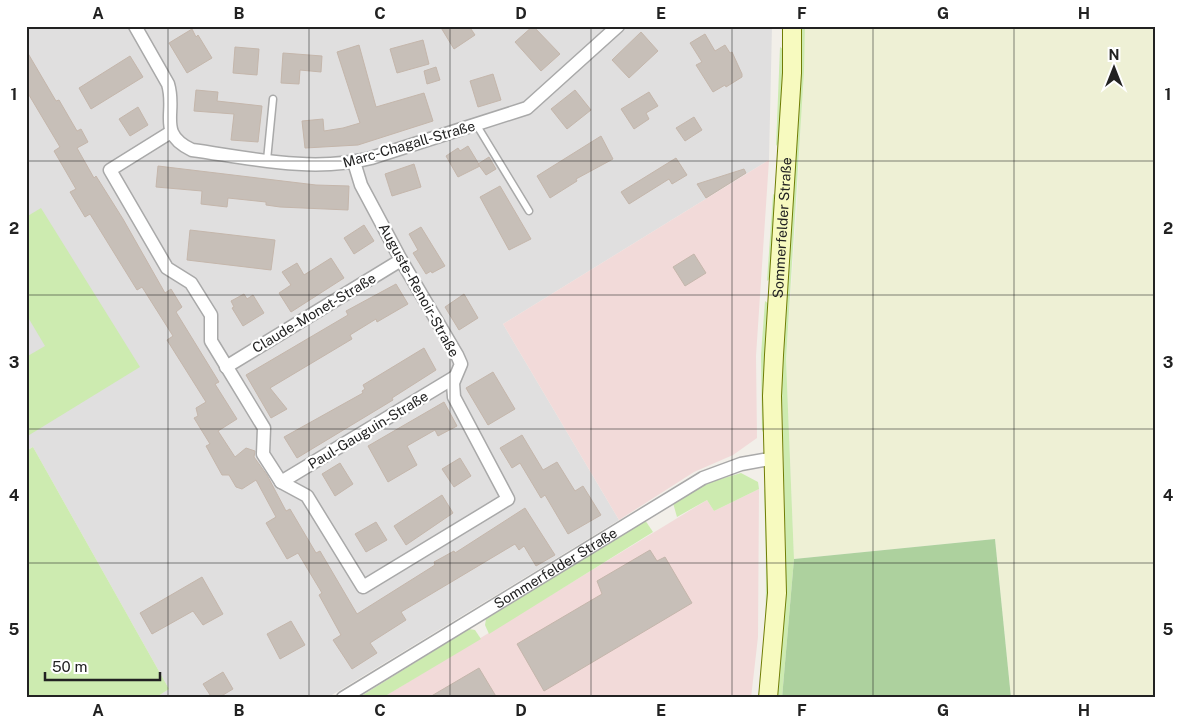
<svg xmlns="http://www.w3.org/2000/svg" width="1182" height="724" font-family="'Public Sans',sans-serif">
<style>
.residential{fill:#e0dfdf}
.commercial{fill:#f2dad9}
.farmland{fill:#eef0d5}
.grass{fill:#cdebb0}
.forest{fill:#add19e}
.building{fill:#c7bfb8;stroke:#c4b6ab}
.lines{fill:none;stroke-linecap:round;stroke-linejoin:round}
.service-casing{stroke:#a9a9a9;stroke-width:9}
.minor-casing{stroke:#a9a9a9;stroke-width:15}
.secondary-casing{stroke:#707d05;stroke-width:20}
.service{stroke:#fff;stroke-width:6}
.minor{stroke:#fff;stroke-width:12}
.secondary{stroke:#f7fabf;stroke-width:18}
.grid{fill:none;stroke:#222;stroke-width:1;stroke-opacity:0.55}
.labels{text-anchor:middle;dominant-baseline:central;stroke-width:4.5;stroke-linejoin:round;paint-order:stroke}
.street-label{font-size:14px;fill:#222;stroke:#fff}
.neatline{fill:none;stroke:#222;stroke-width:2}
.grid-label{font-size:16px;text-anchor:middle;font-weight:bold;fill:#222}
</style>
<rect width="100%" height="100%" fill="#f2efe9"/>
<!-- residential -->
<polygon class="residential" points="26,26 772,26 769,160 503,324 619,520 327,698 155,698 169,689 33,447 26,451"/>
<!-- commercial -->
<g class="commercial">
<polygon points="769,160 756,356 757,438 733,455 694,472 619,520 503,324"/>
<polygon points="759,489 758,637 751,698 382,698 707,500 714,511"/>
</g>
<!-- farmland -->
<polygon class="farmland" points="805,26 1156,26 1156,698 1011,698 995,539 794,559 786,358 797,205"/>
<!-- grass -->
<g class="grass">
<polygon points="800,26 805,26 804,71 786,359 794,559 782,698 776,698 786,560 781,359"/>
<polygon points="780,47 785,51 779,142 776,146"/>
<polygon points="773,194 776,196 772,277 767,281"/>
<polygon points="41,208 140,367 26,437 26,357 45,346 26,314 26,217"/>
<polygon points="765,301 770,305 766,426 762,432 761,355"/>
<polygon points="33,447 169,689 155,698 26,698 26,451"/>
<polygon points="741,473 758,482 759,489 714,511 707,500 677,517 673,503 707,483"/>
<path d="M764 489 768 494 770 593 761 698H758C769 628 766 559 764 489Z"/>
<polygon points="645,520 653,532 489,634 485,625 486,619"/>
<polygon points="469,629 475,630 481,639 382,698 358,698"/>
</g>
<!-- forest -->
<polygon class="forest" points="995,539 1011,698 782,698 794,559"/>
<!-- building -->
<g class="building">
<polygon points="440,26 469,26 475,35 454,49"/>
<polygon points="533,26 560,54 541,71 515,42"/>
<polygon points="192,29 196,37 198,35 212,58 187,73 169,43"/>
<polygon points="641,32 658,51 629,78 612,60"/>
<polygon points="705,34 715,51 725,45 730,53 732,52 742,74 742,77 726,87 725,85 713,92 696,65 702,62 690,43"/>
<polygon points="423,40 429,64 397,73 390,49"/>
<polygon points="359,45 376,107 424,93 433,121 358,145 305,148 302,121 323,119 324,131 343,128 360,123 337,52"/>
<polygon points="235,47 259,49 257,75 233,73"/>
<polygon points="26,50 56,101 59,100 77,131 81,129 88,142 77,148 94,178 96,176 123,219 165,293 171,289 182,307 176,312 219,382 215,384 237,419 218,431 235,457 246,448 255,451 254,457 267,475 286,511 290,509 316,553 320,551 357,614 435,565 434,562 454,551 455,553 525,508 555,555 536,566 524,546 519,550 515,544 401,612 406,620 370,643 377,653 352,669 333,640 341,635 319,595 322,593 298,553 287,559 266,523 276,517 256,480 242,489 236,487 229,475 222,475 206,446 210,444 194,418 198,416 196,408 206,402 167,340 173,336 142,287 137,290 90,214 85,217 70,192 76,189 54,151 60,147 26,90"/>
<polygon points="283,53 322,56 321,72 300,70 299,84 281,83"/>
<polygon points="130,56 143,77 91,109 79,88"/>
<polygon points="436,67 440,80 427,84 424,71"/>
<polygon points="493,74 501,100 478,107 470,81"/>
<polygon points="196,90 218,92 217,101 262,106 258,142 231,140 234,114 194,111"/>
<polygon points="575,90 591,110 567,129 551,109"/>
<polygon points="649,92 658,106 646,113 649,119 634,129 621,109"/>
<polygon points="138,107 148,125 130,136 119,119"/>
<polygon points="694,117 702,130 685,141 676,128"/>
<polygon points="601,136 613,159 576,179 577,181 550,198 537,176"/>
<polygon points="468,146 480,166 458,177 446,156 458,148 460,151"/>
<polygon points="489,157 496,169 486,175 478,164"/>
<polygon points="676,158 687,175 672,184 669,179 629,204 621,192"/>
<polygon points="414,164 421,187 392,196 385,174"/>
<polygon points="158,166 316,185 349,186 348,210 280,207 266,205 266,202 228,198 227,207 201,204 202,191 156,187"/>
<polygon points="744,169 746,173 706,198 697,184"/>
<polygon points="500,186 531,239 509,250 480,197"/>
<polygon points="364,225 374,241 354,254 344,238"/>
<polygon points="421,227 445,266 432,273 431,271 426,274 413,253 418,250 409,234"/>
<polygon points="190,230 275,240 271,270 187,260"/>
<polygon points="694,254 706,273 685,286 673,267"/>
<polygon points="331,258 344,278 291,312 279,293 291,285 282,272 297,263 304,275"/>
<polygon points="396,284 408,304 377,322 376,319 350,335 352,339 270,388 287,409 271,418 246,375 348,315 346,311"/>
<polygon points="244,294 247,299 253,295 264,313 243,326 232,308 234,307 231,301"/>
<polygon points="464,294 478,318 459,330 445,307"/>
<polygon points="424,348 436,370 392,398 393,400 297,458 284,437 363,393 362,391 365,389 363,385"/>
<polygon points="493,372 515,409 488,425 466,388"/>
<polygon points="444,402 457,426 438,436 435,430 407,446 417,465 388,482 368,446"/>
<polygon points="522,435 543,470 557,462 575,491 583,486 601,515 568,534 545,495 541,498 520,463 512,468 500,448"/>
<polygon points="460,458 471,476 454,487 442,469"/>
<polygon points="340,463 353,484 335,496 322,474"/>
<polygon points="442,495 453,513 406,545 394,526"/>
<polygon points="376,522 387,540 366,552 355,534"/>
<polygon points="650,550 657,561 665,557 692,603 544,691 517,644 602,594 597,581"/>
<polygon points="202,577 223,614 203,625 193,611 152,634 140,613"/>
<polygon points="291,621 305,645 280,659 267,634"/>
<polygon points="479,668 497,698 428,698"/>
<polygon points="223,672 233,689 218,698 212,698 203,684"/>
</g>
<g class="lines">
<!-- service casing -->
<g class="service-casing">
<g id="service">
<polyline points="476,124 529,211"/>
<polyline points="267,160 273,99"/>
</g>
</g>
<!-- minor casing -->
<g class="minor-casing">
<g id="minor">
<path d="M135 26 168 84C177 113 156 133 192 150 250 158 313 173 371 158L527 108 618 26"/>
<polyline points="171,132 110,170 167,268 191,283 211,315 211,341 264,428 263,454 281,482 307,496 363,587 508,499 454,397 453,383 461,364 457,355 401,260 361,185 354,162"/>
<polyline points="226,367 401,260"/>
<polyline points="281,482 455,377"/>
<path id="s1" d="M343 698 703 478 741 464 775 458"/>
</g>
</g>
<!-- secondary casing -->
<g class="secondary-casing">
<g id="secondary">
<path id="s2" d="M768 698 777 593 772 396 774 355 792 73V26"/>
</g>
</g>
<!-- service -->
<use href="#service" class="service"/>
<!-- minor -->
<use href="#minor" class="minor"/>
<!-- secondary -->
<use href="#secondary" class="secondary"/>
</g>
<!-- grid -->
<path class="grid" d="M168 26V698M309 26V698M450 26V698M591 26V698M732 26V698M873 26V698M1014 26V698M26 161H1156M26 295H1156M26 429H1156M26 563H1156"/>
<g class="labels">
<!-- street labels -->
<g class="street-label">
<text transform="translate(409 144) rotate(-16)">Marc-Chagall-Straße</text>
<text stroke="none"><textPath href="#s2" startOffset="471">Sommerfelder Straße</textPath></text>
<text transform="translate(419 290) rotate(61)">Auguste-Renoir-Straße</text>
<text transform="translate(314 313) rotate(-31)">Claude-Monet-Straße</text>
<text transform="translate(368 430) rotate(-31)">Paul-Gauguin-Straße</text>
<text stroke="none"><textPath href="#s1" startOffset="249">Sommerfelder Straße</textPath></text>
</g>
</g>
<!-- border -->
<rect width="1182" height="724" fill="none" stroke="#ffffff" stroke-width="55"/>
<!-- north arrow -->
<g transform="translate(1114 68)" stroke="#ffffff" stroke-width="4" paint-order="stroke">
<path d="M0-4L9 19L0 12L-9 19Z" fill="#222222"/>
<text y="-8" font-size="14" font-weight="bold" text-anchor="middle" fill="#222222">N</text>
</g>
<!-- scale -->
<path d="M45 672v8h115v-8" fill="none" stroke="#222222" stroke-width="2.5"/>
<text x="52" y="672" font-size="15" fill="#222222" stroke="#ffffff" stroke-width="4" paint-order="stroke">50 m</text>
<rect x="28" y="28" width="1126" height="668" class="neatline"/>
<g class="grid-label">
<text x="98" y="19">A</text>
<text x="239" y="19">B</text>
<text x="380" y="19">C</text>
<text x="521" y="19">D</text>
<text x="661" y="19">E</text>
<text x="802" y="19">F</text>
<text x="943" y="19">G</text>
<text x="1084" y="19">H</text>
<text x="14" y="100">1</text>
<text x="1168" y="100">1</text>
<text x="14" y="234">2</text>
<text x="1168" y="234">2</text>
<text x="14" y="368">3</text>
<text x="1168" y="368">3</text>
<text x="14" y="501">4</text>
<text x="1168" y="501">4</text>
<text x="14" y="635">5</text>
<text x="1168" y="635">5</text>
<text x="98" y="716">A</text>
<text x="239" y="716">B</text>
<text x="380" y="716">C</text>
<text x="521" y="716">D</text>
<text x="661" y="716">E</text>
<text x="802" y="716">F</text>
<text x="943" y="716">G</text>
<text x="1084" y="716">H</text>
</g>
</svg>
